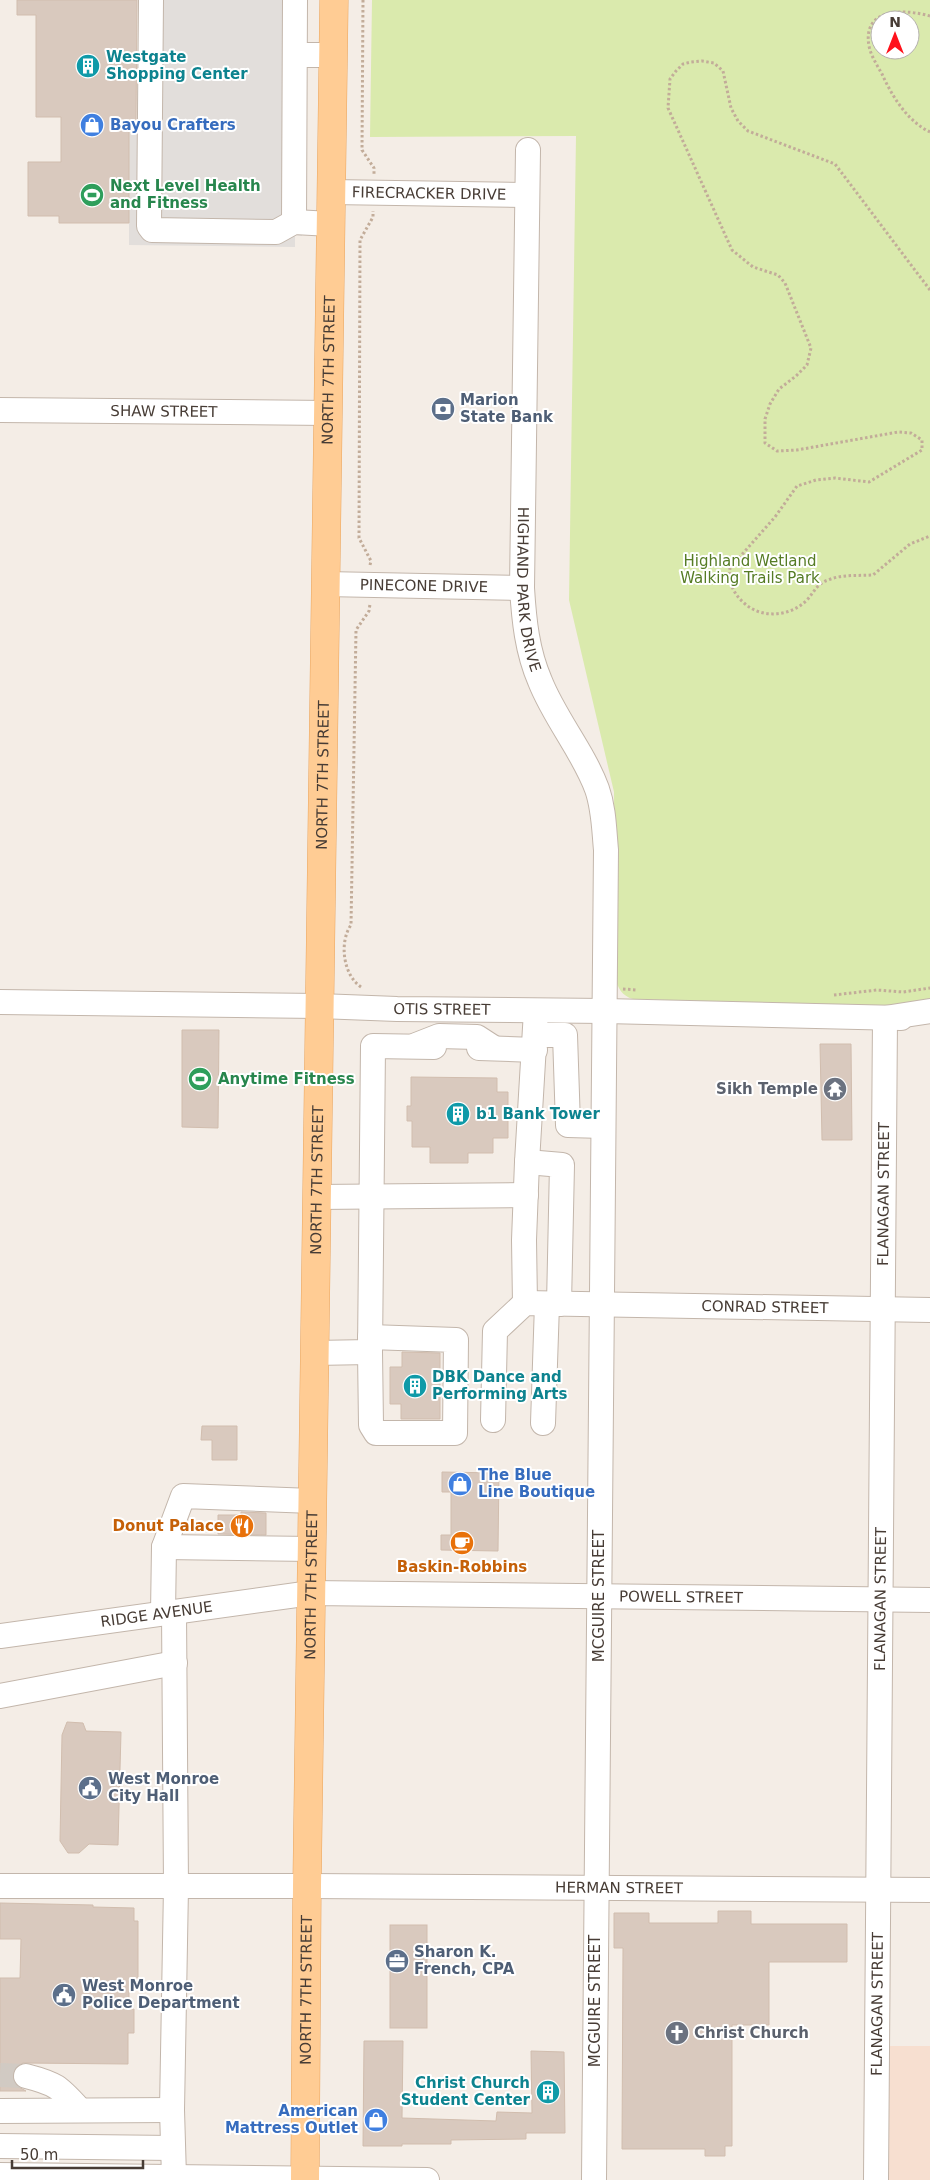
<svg xmlns="http://www.w3.org/2000/svg" width="930" height="2180" font-family="'DejaVu Sans',sans-serif">
<style>
.commercial{fill:#f7dfd0}
.green{fill:#daeaad;fill-rule:evenodd}
.parking{fill:#e2dedb}
.building{fill:#d9c9be;stroke:#d1bdae}
.lines{fill:none;stroke-linecap:round;stroke-linejoin:round}
.minor-tunnel{stroke:#d1cac3;stroke-width:24;stroke-dasharray:24 12;stroke-linecap:butt}
.minor-casing{stroke:#c3b6ab;stroke-width:26}
.major-casing{stroke:#eaa55e;stroke-width:29}
.path{stroke:#c2ac99;stroke-width:3;stroke-dasharray:2.5 2.5;stroke-linecap:butt}
.minor{stroke:#fff;stroke-width:24}
.major{stroke:#ffcc94;stroke-width:28}
.labels{text-anchor:middle;dominant-baseline:central;stroke-width:4;stroke-linejoin:round;paint-order:stroke}
.culture-label{font-size:15px;font-weight:bold;fill:#0d838f;stroke:#fff;text-anchor:start}
.shop-label{font-size:15px;font-weight:bold;fill:#366cbe;stroke:#fff;text-anchor:start}
.leisure-label{font-size:15px;font-weight:bold;fill:#27864d;stroke:#fff;text-anchor:start}
.street-label{font-size:15px;fill:#473c35;stroke:#fff}
.service-label{font-size:15px;font-weight:bold;fill:#4e5e75;stroke:#fff;text-anchor:start}
.park-label{font-size:15px;fill:#567c25;stroke:#fff}
.worship-label{font-size:15px;font-weight:bold;fill:#5b616d;stroke:#fff;text-anchor:end}
.food-label{font-size:15px;font-weight:bold;fill:#c56008;stroke:#fff;text-anchor:end}
</style>
<rect width="100%" height="100%" fill="#f4ede6"/>
<!-- commercial -->
<polygon class="commercial" points="887,2046 930,2046 930,2180 885,2180"/>
<!-- green -->
<path class="green" d="M372 0H930V1005L896 1009 813 1004 633 999C622 996 618 988 615 978L614 792 569 600 576 136 370 137ZM880 20H910V50H880Z"/>
<!-- parking -->
<polygon class="parking" points="140,0 304,0 302,236 295,235 295,247 129,245 129,123 140,123"/>
<!-- building -->
<g class="building">
<polygon points="17,0 137,0 136,123 129,123 129,223 59,223 59,216 28,216 28,162 61,162 61,117 36,117 36,15 17,15"/>
<polygon points="182,1030 219,1030 218,1128 182,1127"/>
<polygon points="820,1044 851,1044 852,1140 822,1140"/>
<polygon points="411,1077 497,1078 497,1092 508,1092 508,1138 493,1138 493,1153 468,1153 468,1163 430,1163 430,1147 412,1147 412,1121 407,1121 407,1106 411,1106"/>
<polygon points="402,1352 440,1353 440,1419 401,1419 401,1404 390,1404 390,1367 402,1367"/>
<polygon points="202,1426 237,1426 237,1460 212,1460 212,1440 201,1440"/>
<polygon points="442,1472 499,1473 498,1551 441,1550 441,1535 451,1535 451,1492 442,1492"/>
<polygon points="241,1512 266,1513 266,1535 218,1534 218,1515 241,1515"/>
<polygon points="67,1722 83,1723 86,1731 121,1732 118,1845 89,1844 79,1853 68,1853 60,1841 62,1735"/>
<polygon points="0,1903 93,1905 93,1907 134,1908 134,1921 138,1921 138,1980 129,1981 129,2009 134,2009 134,2033 128,2033 128,2064 23,2063 16,2067 13,2073 13,2079 17,2086 26,2091 0,2091 0,1978 20,1978 21,1939 0,1939"/>
<polygon points="718,1911 751,1911 751,1924 847,1924 847,1962 769,1962 769,2025 732,2025 732,2146 725,2146 725,2156 705,2156 705,2149 622,2149 623,1948 614,1948 614,1913 649,1913 649,1923 718,1923"/>
<rect x="390" y="1925" width="37" height="103"/>
<polygon points="364,2041 403,2041 402,2118 496,2121 497,2112 532,2113 531,2051 564,2052 565,2133 526,2133 526,2139 451,2140 451,2144 402,2144 402,2146 363,2146"/>
</g>
<g class="lines">
<!-- minor-tunnel -->
<polyline class="minor-tunnel" points="0,2075 26,2076"/>
<!-- minor casing -->
<g class="minor-casing">
<g id="minor">
<polyline points="151,0 149,226 152,230 276,232 294,222 331,224"/>
<polyline points="295,55 333,55"/>
<path id="s1" d="M528 150 522 588C524 620 527 651 540 681 555 719 583 751 597 789 604 809 604 829 606 850L594 2180"/>
<path id="s2" d="M331 192 526 195"/>
<polyline points="294,222 295,0"/>
<path id="s3" d="M0 410 328 413"/>
<path id="s4" d="M325 584 522 588"/>
<path id="s5" d="M0 1002 319 1006 397 1009 605 1011 901 1018"/>
<polyline points="536,1035 565,1035 568,1125 603,1126"/>
<polyline points="416,1045 439,1036 477,1037 494,1048"/>
<polyline points="479,1048 535,1050"/>
<polyline points="527,1162 562,1165 559,1304"/>
<polyline points="317,1197 526,1195"/>
<polyline points="525,1303 524,1240 527,1162 536,1011"/>
<polyline points="370,1337 456,1340 455,1433 376,1433 371,1425 370,1352"/>
<polyline points="314,1353 370,1352 373,1046 434,1047"/>
<path id="s6" d="M493 1420 495 1331 525 1303 930 1310"/>
<polyline points="543,1423 547,1304"/>
<polyline points="164,1547 312,1549"/>
<polyline points="174,1612 176,1887 172,2110 174,2177"/>
<polyline points="163,1613 164,1547 183,1496 312,1501"/>
<path id="s7" d="M0 1636 311 1593 930 1600"/>
<polyline points="0,1696 175,1663"/>
<path id="s8" d="M0 1886H307L930 1890"/>
<path d="M26 2076C57 2084 59 2087 80 2110"/>
<polyline points="0,2111 172,2110"/>
<polyline points="0,2146 173,2148"/>
<polyline points="0,2175 427,2180"/>
<path id="s9" d="M876 2180 885 1018 930 1011"/>
</g>
</g>
<!-- major casing -->
<g class="major-casing">
<g id="major">
<path id="s10" d="M305 2180 307 1886 334 0"/>
</g>
</g>
<!-- path -->
<g class="path">
<polyline points="363,0 362,150 374,168 374,175"/>
<path d="M930 16C905 9 862 7 869 46 871 56 877 65 882 74 892 96 907 121 930 132"/>
<path d="M930 290 835 164 748 131 738 121 731 108 723 71 714 63 702 61 691 62 683 64 676 71 670 79 668 108 732 250 753 267 778 275 785 283 811 348 807 365 796 376 779 389 770 404 765 419V443L777 451 797 450 898 432 911 433 922 440V450L869 482 835 478 816 480 797 486 775 517 730 568C728 581 733 593 743 602 760 619 789 617 806 601 814 593 816 584 828 580 842 574 858 576 873 575L910 544 930 536"/>
<polyline points="370,565 371,561 359,538 360,240 373,217 373,211"/>
<path d="M361 987C343 975 339 942 351 925L356 630 369 611 370 604"/>
<polyline points="623,989 637,990"/>
<polyline points="834,995 877,990 903,992 930,988"/>
</g>
<!-- minor -->
<use href="#minor" class="minor"/>
<!-- major -->
<use href="#major" class="major"/>
</g>
<!-- icons -->
<defs>
<g id="building-disc" transform="scale(1.25)"><circle r="9.5" fill="#0f9aa8" stroke="#fff"/><path d="M-4-6H4V6H1V3H-1V6H-4ZM-2.5-4.3h1.7v1.8h-1.7ZM.8-4.3h1.7v1.8H.8ZM-2.5-1h1.7V.8h-1.7ZM.8-1h1.7V.8H.8Z" fill="#fff"/></g>
<g id="shop-disc" transform="scale(1.25)"><circle r="9.5" fill="#3f7fe0" stroke="#fff"/><path d="M-5-2.5h2.3a2.7 3.5 0 0 1 5.4 0H5L5.5 6h-11ZM-1.5-2.5h3a1.5 2.3 0 0 0-3 0Z" fill="#fff"/></g>
<g id="stadium-disc" transform="scale(1.25)"><circle r="9.5" fill="#2e9e5b" stroke="#fff"/><path d="M0-5a6.5 5 0 1 0 0 10a6.5 5 0 1 0 0-10ZM-3.5-1.8h7v3.6h-7Z" fill="#fff"/></g>
<g id="bank-disc" transform="scale(1.25)"><circle r="9.5" fill="#5c6f8a" stroke="#fff"/><path d="M-6-4H6V4H-6ZM0-2.3a2.3 2.3 0 1 0 0 4.6a2.3 2.3 0 1 0 0-4.6Z" fill="#fff"/></g>
<g id="temple-disc" transform="scale(1.25)"><circle r="9.5" fill="#6b7280" stroke="#fff"/><path d="M0-6L5-2H3V0L6.5 2.5H4V6H1.5V3h-3V6H-4V2.5H-6.5L-3 0V-2H-5Z" fill="#fff"/></g>
<g id="restaurant-disc" transform="scale(1.25)"><circle r="9.5" fill="#e8710a" stroke="#fff"/><path d="M-5-6h1v4h1v-4h1v4h1v-4h1v5L-1.5 .5V6h-2V.5L-5-1ZM5-6V6H3V1.5H1.5Q1.5-4 5-6Z" fill="#fff"/></g>
<g id="cafe-disc" transform="scale(1.25)"><circle r="9.5" fill="#e8710a" stroke="#fff"/><path d="M-5.5-4.5H6V0H3Q3 3.5 0 3.5H-2.5Q-5.5 3.5-5.5 0ZM3-3.2v2h1.7v-2ZM-6 4.5H4V6H-6Z" fill="#fff"/></g>
<g id="civic-disc" transform="scale(1.25)"><circle r="9.5" fill="#5c6f8a" stroke="#fff"/><path d="M-.6-6.5H3V-4.5H.6V-3L4-1V1h2V6H-6V1h2V-1L-.6-3ZM-1.2 2.5V6h2.4V2.5Z" fill="#fff"/></g>
<g id="office-disc" transform="scale(1.25)"><circle r="9.5" fill="#5c6f8a" stroke="#fff"/><path d="M-6-3h4V-5.5h4V-3h4V5H-6ZM-1-4.5V-3h2v-1.5ZM-6 0V1H6V0Z" fill="#fff"/></g>
<g id="church-disc" transform="scale(1.25)"><circle r="9.5" fill="#6b7280" stroke="#fff"/><path d="M-1.2-6h2.4v3.5h3.3v2.4h-3.3V6h-2.4V-.1h-3.3v-2.4h3.3Z" fill="#fff"/></g>
</defs>
<g fill-rule="evenodd">
<use href="#building-disc" x="88" y="66"/>
<use href="#shop-disc" x="92" y="125"/>
<use href="#stadium-disc" x="92" y="195"/>
<use href="#bank-disc" x="443" y="409"/>
<use href="#stadium-disc" x="200" y="1079"/>
<use href="#temple-disc" x="835" y="1089"/>
<use href="#building-disc" x="458" y="1114"/>
<use href="#building-disc" x="415" y="1386"/>
<use href="#shop-disc" x="460" y="1484"/>
<use href="#restaurant-disc" x="242" y="1526"/>
<use href="#cafe-disc" x="462" y="1543"/>
<use href="#civic-disc" x="90" y="1788"/>
<use href="#office-disc" x="397" y="1961"/>
<use href="#civic-disc" x="64" y="1995"/>
<use href="#church-disc" x="677" y="2033"/>
<use href="#building-disc" x="548" y="2092"/>
<use href="#shop-disc" x="376" y="2120"/>
</g>
<g class="labels">
<!-- culture labels -->
<g class="culture-label">
<text x="106" y="57">Westgate<tspan x="106" dy="17">Shopping Center</tspan></text>
<text x="476" y="1114">b1 Bank Tower</text>
<text x="432" y="1377">DBK Dance and<tspan x="432" dy="17">Performing Arts</tspan></text>
<text x="530" y="2083" text-anchor="end">Christ Church<tspan x="530" dy="17">Student Center</tspan></text>
</g>
<!-- shop labels -->
<g class="shop-label">
<text x="110" y="125">Bayou Crafters</text>
<text x="478" y="1475">The Blue<tspan x="478" dy="17">Line Boutique</tspan></text>
<text x="358" y="2111" text-anchor="end">American<tspan x="358" dy="17">Mattress Outlet</tspan></text>
</g>
<!-- leisure labels -->
<g class="leisure-label">
<text x="110" y="186">Next Level Health<tspan x="110" dy="17">and Fitness</tspan></text>
<text x="218" y="1079">Anytime Fitness</text>
</g>
<!-- street labels -->
<g class="street-label">
<text stroke="none"><textPath href="#s2" startOffset="98">FIRECRACKER DRIVE</textPath></text>
<text stroke="none"><textPath href="#s10" startOffset="1810">NORTH 7TH STREET</textPath></text>
<text stroke="none"><textPath href="#s3" startOffset="164">SHAW STREET</textPath></text>
<text stroke="none"><textPath href="#s4" startOffset="99">PINECONE DRIVE</textPath></text>
<text stroke="none"><textPath href="#s1" startOffset="440">HIGHAND PARK DRIVE</textPath></text>
<text stroke="none"><textPath href="#s10" startOffset="1405">NORTH 7TH STREET</textPath></text>
<text stroke="none"><textPath href="#s5" startOffset="442">OTIS STREET</textPath></text>
<text stroke="none"><textPath href="#s10" startOffset="1000">NORTH 7TH STREET</textPath></text>
<text stroke="none"><textPath href="#s9" startOffset="986">FLANAGAN STREET</textPath></text>
<text stroke="none"><textPath href="#s6" startOffset="370">CONRAD STREET</textPath></text>
<text stroke="none"><textPath href="#s10" startOffset="595">NORTH 7TH STREET</textPath></text>
<text transform="translate(599 1596) rotate(-90)">MCGUIRE STREET</text>
<text stroke="none"><textPath href="#s7" startOffset="684">POWELL STREET</textPath></text>
<text stroke="none"><textPath href="#s9" startOffset="581">FLANAGAN STREET</textPath></text>
<text stroke="none"><textPath href="#s7" startOffset="158">RIDGE AVENUE</textPath></text>
<text stroke="none"><textPath href="#s8" startOffset="619">HERMAN STREET</textPath></text>
<text stroke="none"><textPath href="#s10" startOffset="190">NORTH 7TH STREET</textPath></text>
<text transform="translate(595 2001) rotate(-90)">MCGUIRE STREET</text>
<text stroke="none"><textPath href="#s9" startOffset="176">FLANAGAN STREET</textPath></text>
</g>
<!-- service labels -->
<g class="service-label">
<text x="460" y="400">Marion<tspan x="460" dy="17">State Bank</tspan></text>
<text x="108" y="1779">West Monroe<tspan x="108" dy="17">City Hall</tspan></text>
<text x="414" y="1952">Sharon K.<tspan x="414" dy="17">French, CPA</tspan></text>
<text x="82" y="1986">West Monroe<tspan x="82" dy="17">Police Department</tspan></text>
</g>
<!-- park labels -->
<g class="park-label">
<text x="750" y="561">Highland Wetland<tspan x="750" dy="17">Walking Trails Park</tspan></text>
</g>
<!-- worship labels -->
<g class="worship-label">
<text x="818" y="1089">Sikh Temple</text>
<text x="694" y="2033" text-anchor="start">Christ Church</text>
</g>
<!-- food labels -->
<g class="food-label">
<text x="224" y="1526">Donut Palace</text>
<text x="462" y="1567" text-anchor="middle">Baskin-Robbins</text>
</g>
</g>
<!-- north arrow -->
<g transform="translate(895 35)"><circle r="24" fill="#ffffff" stroke="#b5b1ae"/>
<path d="M0-4L9 19L0 12L-9 19Z" fill="#ff121b"/>
<text y="-8" font-size="14" font-weight="bold" text-anchor="middle" fill="#473c35">N</text>
</g>
<!-- scale -->
<path d="M12 2160v8h131v-8" fill="none" stroke="#473c35" stroke-width="2.5"/>
<text x="20" y="2160" font-size="15" fill="#473c35" stroke="#ffffff" stroke-width="4" paint-order="stroke">50 m</text>
</svg>
